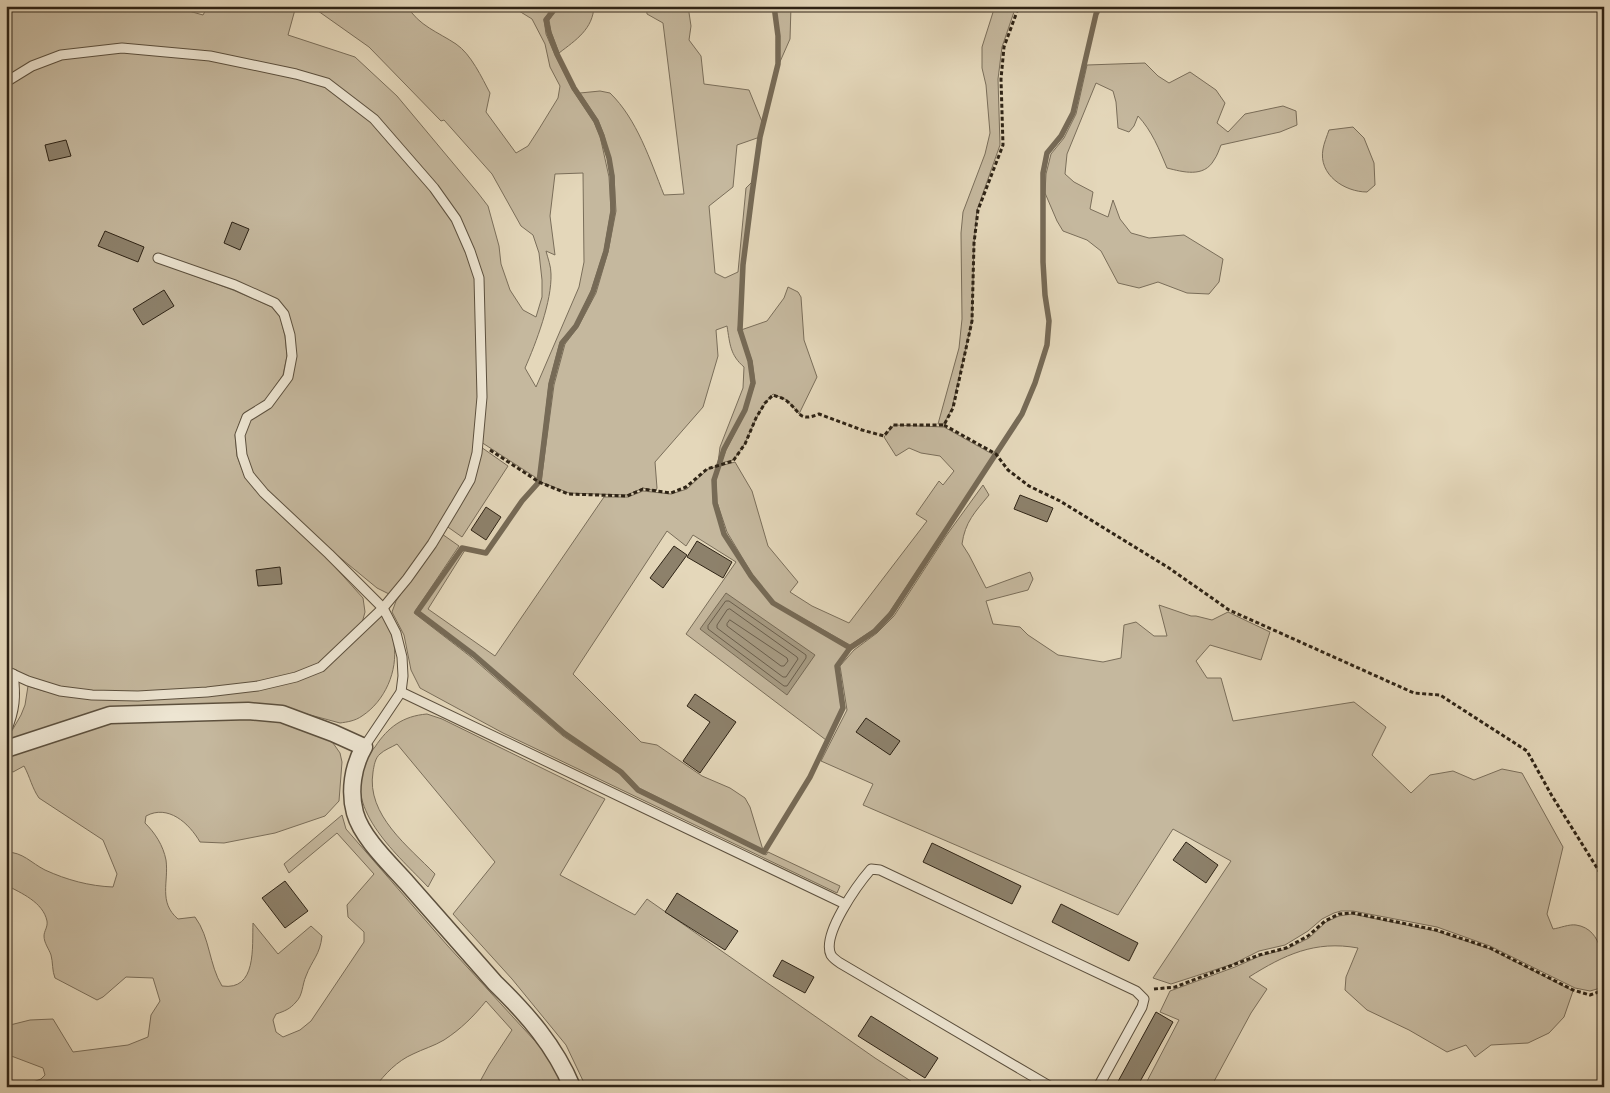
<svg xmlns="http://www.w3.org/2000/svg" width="1610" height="1093" font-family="'IM FELL DW Pica',serif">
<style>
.green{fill:#c5b89e;stroke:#7a6e5a;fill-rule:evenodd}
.water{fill:#a69a82;stroke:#766a56}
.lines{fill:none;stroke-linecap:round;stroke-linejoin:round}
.shore{stroke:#6a5e4c;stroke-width:1}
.stream{stroke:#766a56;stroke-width:5.5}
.building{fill:#8d816b;stroke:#2e2315}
.service-casing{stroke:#5c503e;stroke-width:11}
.minor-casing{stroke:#5c503e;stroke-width:19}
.path{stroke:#2e2315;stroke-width:3;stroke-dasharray:4 2.5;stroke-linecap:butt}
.service{stroke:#ede5d2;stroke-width:9}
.minor{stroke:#ede5d2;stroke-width:16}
</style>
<rect width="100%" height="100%" fill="#e4d7ba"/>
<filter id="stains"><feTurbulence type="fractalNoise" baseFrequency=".004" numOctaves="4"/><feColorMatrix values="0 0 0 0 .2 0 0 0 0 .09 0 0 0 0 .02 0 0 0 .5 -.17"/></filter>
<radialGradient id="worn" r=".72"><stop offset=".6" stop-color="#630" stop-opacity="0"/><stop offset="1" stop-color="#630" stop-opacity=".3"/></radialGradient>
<!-- green -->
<g class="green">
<path d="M6 6H79L104 10 120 6H171L203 15 208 6H296L288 35 355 57 397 96 478 193 488 206 499 246 501 264 510 290 523 310 536 317 542 297V280L539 253 533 235 521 226 492 174 444 120 441 121 369 47 311 6H407C419 26 438 32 456 44 471 54 482 78 490 93L486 112 516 153 528 146 539 129 558 98 560 86 550 67 545 44 532 19 511 6H554L544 19 546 34 555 55 572 89 594 122 600 136 609 177 611 211 604 251 591 291 575 325 560 342 549 384 538 479 481 442 484 397 472 250 404 148 328 81 254 62 91 48 6 80ZM583 173 584 262 579 287 536 387 525 368C536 343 552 301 551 274 551 266 548 259 546 251L555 255 550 216 555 174Z"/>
<path d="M559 6H594C593 29 576 40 559 53L551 32 549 20Z"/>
<path d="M646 6H688L691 26 689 40 701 56 704 84 749 90 763 124 760 137 737 145 733 187 709 206 715 273 725 278 738 272 746 188 753 181 743 265 744 274 738 330 750 362 753 383 744 410 718 463 720 447 743 388 744 367C730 355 730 344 727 326L716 330 718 356 703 407 655 462 657 488 656 491 643 488 627 495 569 493 541 482 554 385 565 344 578 327 596 293 608 252 616 211 614 176 604 135 598 120 580 93 600 91 610 93C637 119 650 160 664 195L684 194 663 23 647 14Z"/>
<polygon points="775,6 791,6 790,39 779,64 779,36"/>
<polygon points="995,6 1016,6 1002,47 998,79 1000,145 977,210 974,244 972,321 952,408 944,424 938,424 959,348 962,319 961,233 963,212 985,154 990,133 986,85 982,68 982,47"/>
<polygon points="122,50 210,59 253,67 326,86 373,120 400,151 454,220 476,279 479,396 474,453 468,479 454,503 405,578 389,594 377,588 332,551 267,490 253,473 246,454 244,436 250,420 271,407 282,393 291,378 288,312 278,300 236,282 160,254 157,262 233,290 272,307 280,316 285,336 287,356 283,375 265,401 243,414 235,435 237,456 245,477 261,496 326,557 363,598 365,612 362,623 319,664 295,674 258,684 138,694 92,693 61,688 29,679 6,668 6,85 33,69 62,57"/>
<path d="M1145 63 1158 76 1169 83 1190 72 1216 90 1225 103 1217 123 1228 132 1245 114 1283 106 1296 111 1297 125 1280 132 1221 145C1219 150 1217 156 1214 160 1204 178 1183 172 1167 168 1159 149 1152 131 1138 116L1134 126 1129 132 1118 128 1116 102 1113 91 1096 83 1067 154 1065 174 1074 182 1093 192 1090 209 1108 217 1113 200 1120 219 1131 233 1149 238 1184 235 1223 259 1219 282 1209 294 1187 293 1158 282 1139 288 1118 283 1101 251 1087 240 1063 231 1057 221 1045 193 1046 174 1051 154 1064 138 1076 114 1087 65Z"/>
<path d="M1353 127 1364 138 1374 163 1375 185 1367 192C1345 192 1318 175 1323 149 1324 143 1327 136 1329 130Z"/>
<path d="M788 287 798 292 801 297 804 340 817 377 799 414 787 400 773 394C758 410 754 425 745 443 742 449 737 455 733 460L721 463 726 450 746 411 755 383 752 361 741 330 767 321 784 298Z"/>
<path d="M894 425 944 427 994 455 889 613 873 630 850 645 774 602 752 574 727 532 717 502 716 480 720 466 735 462 752 491 768 546 798 582 790 592 812 606 849 623C875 589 901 555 927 521L916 514 939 481 943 485 954 471 940 456 921 453 909 448 896 456 884 437Z"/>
<polygon points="481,447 508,466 462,537 445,525"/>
<polygon points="718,466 713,479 714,503 723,534 750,578 772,604 848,648 836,665 841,708 826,740 686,634 736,562 693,535 686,546 667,531 573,674 641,742 657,745 702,776 730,788 745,798 750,807 763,850 639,788 623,771 564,732 475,654 419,611 463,550 465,550 428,609 495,656 604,497 628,497 643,491 671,494 687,489 708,469"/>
<path d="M983 485 989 495C975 512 965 522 962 544L969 555 986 588 1030 572 1033 579 1028 590 986 601 993 624 1020 627 1028 635 1058 655 1103 662 1121 658 1124 625 1136 622 1154 636H1167L1159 605 1191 616H1196L1212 620 1228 612 1270 632 1261 660 1210 645 1196 661 1207 678H1221L1233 721 1354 702 1386 727 1372 755 1411 793 1430 775 1453 771 1474 780 1502 769 1522 773 1563 847 1547 914 1553 929C1560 928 1569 924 1576 925 1604 929 1604 965 1604 987L1590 991 1575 988 1490 946 1437 927 1353 911H1341L1334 913 1322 919 1308 931 1285 945 1259 951 1233 964 1171 984 1153 978 1231 861 1173 829 1118 915 863 805 873 784 821 761 847 710 840 666 854 650 877 633 894 616 946 536Z"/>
<polygon points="442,534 459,546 414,613 471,657 563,736 620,774 636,791 766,855 768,852 840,886 837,893 503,733 420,688 411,670 404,635 392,612 396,601"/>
<path d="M382 615C387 624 392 633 394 644 398 671 385 701 362 716 355 721 347 722 340 723L273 705 138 708 6 741 21 715 25 705 28 686 44 691 99 699 296 680Z"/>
<path d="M6 676C15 690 10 704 6 719Z"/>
<path d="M427 714 442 719 605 799 560 875 635 915 647 899 875 1058 920 1087H586L566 1045 512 979 453 914 495 862 397 744C392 747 384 750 380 754 375 758 374 766 373 772 366 815 409 847 435 874L428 887C399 856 344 811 364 762 366 757 371 752 375 747 388 727 403 716 427 714Z"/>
<path d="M160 717 283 720 324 736 333 743 340 753 342 762 339 801 325 816 275 833 224 843 200 842C189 823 168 804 146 816L145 823C155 833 163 845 166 860 169 882 158 902 178 919L195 917C210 937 209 965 222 986 257 991 252 947 253 923L278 954 311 926 322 936C320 955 312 960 306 976 302 985 303 995 296 1002 290 1009 285 1011 276 1014L273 1020 276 1032 283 1037 300 1030 311 1021 364 942V932L348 917 347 905 374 874 337 833 289 873 284 864 342 815 346 829 447 945 556 1064 567 1087H477L489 1065 512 1030 486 1001C474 1016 461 1029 444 1040 434 1046 423 1049 413 1054 397 1061 385 1074 375 1087H20L41 1079 45 1075 43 1068 6 1054V1026L30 1020 53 1019 73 1052 128 1045 148 1037 151 1015 160 1001 153 978 126 977 103 997 97 1000 55 978C52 971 53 962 51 955 49 949 44 943 44 936 44 931 48 927 47 921 43 902 21 893 6 885V852C23 852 31 863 45 870 67 880 89 886 113 887L117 874 103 840 39 798C32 788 30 777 24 766L13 772 6 769V764L12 752 109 721Z"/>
<path d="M1352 914 1435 931 1490 949 1573 991 1564 1017 1549 1033 1528 1043 1491 1045 1475 1057 1466 1045 1447 1052 1409 1030 1367 1010 1345 990 1346 977 1358 948C1315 940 1284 955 1249 977L1267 989 1251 1013 1211 1087H1144L1179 1020 1160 1012 1170 991 1235 967 1260 956 1287 949 1309 938 1326 922 1339 916Z"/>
</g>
<!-- water -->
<polygon class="water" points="726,593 815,655 787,695 700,629"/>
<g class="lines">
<!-- shore -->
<g class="shore">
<polygon points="726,601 729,601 806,655 806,658 787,686 784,686 708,629 708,626"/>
<polygon points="730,609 797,657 798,659 786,677 783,677 717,628 717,625 727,610"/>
<polygon points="730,620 787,658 788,661 784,666 781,666 727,626 727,624"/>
</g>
<!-- stream -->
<g class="stream">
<polyline points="557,6 546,20 549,33 557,54 574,88 596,121 602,136 609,158 612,176 613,211 606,251 593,292 576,326 562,343 551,384 539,482 522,501 486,553 462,548 417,612 474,655 564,733 621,772 638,790 764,852 810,777 843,708 837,666 850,648"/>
<polyline points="774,6 778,36 778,64 760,137 752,194 743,265 740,330 750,361 753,383 745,410 724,449 719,465 714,480 715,503 724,534 751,576 773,603 850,648 875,631 891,614 1022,414 1035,383 1047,345 1049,321 1045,295 1043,262 1043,173 1047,153 1061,136 1073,113 1096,14 1100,6"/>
</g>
</g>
<!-- building -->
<g class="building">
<polygon points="66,140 71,156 49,161 45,145"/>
<polygon points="232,222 249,229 240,250 224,243"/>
<polygon points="105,231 144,247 138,262 98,246"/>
<polygon points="164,290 174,306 143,325 133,309"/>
<polygon points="1020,495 1053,508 1047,522 1014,509"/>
<polygon points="486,507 501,517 486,540 471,530"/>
<polygon points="697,541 732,562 723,578 687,557"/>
<polygon points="674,546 687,555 663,588 650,578"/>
<polygon points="280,567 282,584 258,586 256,570"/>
<polygon points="695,694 736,722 700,773 683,761 710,722 687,706"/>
<polygon points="866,718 900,741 890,755 856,732"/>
<polygon points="1186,842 1218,865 1206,883 1173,860"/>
<polygon points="932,843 1021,886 1012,904 923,862"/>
<polygon points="285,881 308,911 285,928 262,898"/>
<polygon points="677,893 738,931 725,950 665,912"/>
<polygon points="1061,904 1138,943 1129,961 1052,922"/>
<polygon points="782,960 814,977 805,993 773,976"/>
<polygon points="1156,1012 1173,1022 1137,1087 1115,1087"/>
<polygon points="871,1016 938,1058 925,1078 858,1036"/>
</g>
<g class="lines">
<!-- service casing -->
<g class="service-casing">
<g id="service">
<polyline points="6,82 32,66 61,55 122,48 210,56 296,74 327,83 374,119 434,188 456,219 470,251 479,278 482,397 477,453 470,480 456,504 432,544 407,579 383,608 321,667 296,677 258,686 207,692 138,696 92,695 60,691 28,681 6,671"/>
<polyline points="158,258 235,285 275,303 284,314 290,335 292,356 288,377 268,404 247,417 240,435 242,455 249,475 264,493 329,554 383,608 396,633 402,657 403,676 401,692 364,747"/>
<polyline points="401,692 845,904"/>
<path d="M6 731C15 711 16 695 13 674"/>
<path d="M1051 1087 840 963C837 961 833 958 831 955 821 935 858 884 871 869L880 870 1136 991 1144 999 1142 1007 1098 1087"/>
</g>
</g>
<!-- minor casing -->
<g class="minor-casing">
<path id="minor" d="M6 749 110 715 248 711 282 714 333 733 364 747C353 766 349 791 355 813 362 838 390 864 407 883 436 916 466 950 495 983 527 1014 555 1046 572 1087"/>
</g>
<!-- path -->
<g class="path">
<polyline points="944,425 996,454 1008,470 1029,486 1060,501 1169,568 1229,610 1414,693 1440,695 1527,751 1552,796 1604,879"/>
<path d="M490 450 539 482 568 494 627 496 643 489 671 493 686 487 707 469 733 461 745 444 756 418 765 403 773 395C778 397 784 398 788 402 801 413 799 422 819 414L862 430 884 436 893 425H944L953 408 972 321 974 243 978 210 1003 145 1001 79 1004 47 1019 6"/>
<polyline points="1154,989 1175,987 1259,955 1286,948 1308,936 1325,921 1339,914 1353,913 1436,930 1490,948 1573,990 1590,995 1604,990"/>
</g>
<!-- service -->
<use href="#service" class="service"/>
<!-- minor -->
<use href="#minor" class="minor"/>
</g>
<!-- margin -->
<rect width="1610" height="1093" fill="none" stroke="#e4d7ba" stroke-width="25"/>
<rect x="8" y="8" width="1595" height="1078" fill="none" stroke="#2e2315" stroke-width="2.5"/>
<rect x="12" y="12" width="1585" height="1068" fill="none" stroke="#2e2315"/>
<rect width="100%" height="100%" filter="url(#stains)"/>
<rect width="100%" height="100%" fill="url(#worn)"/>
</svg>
